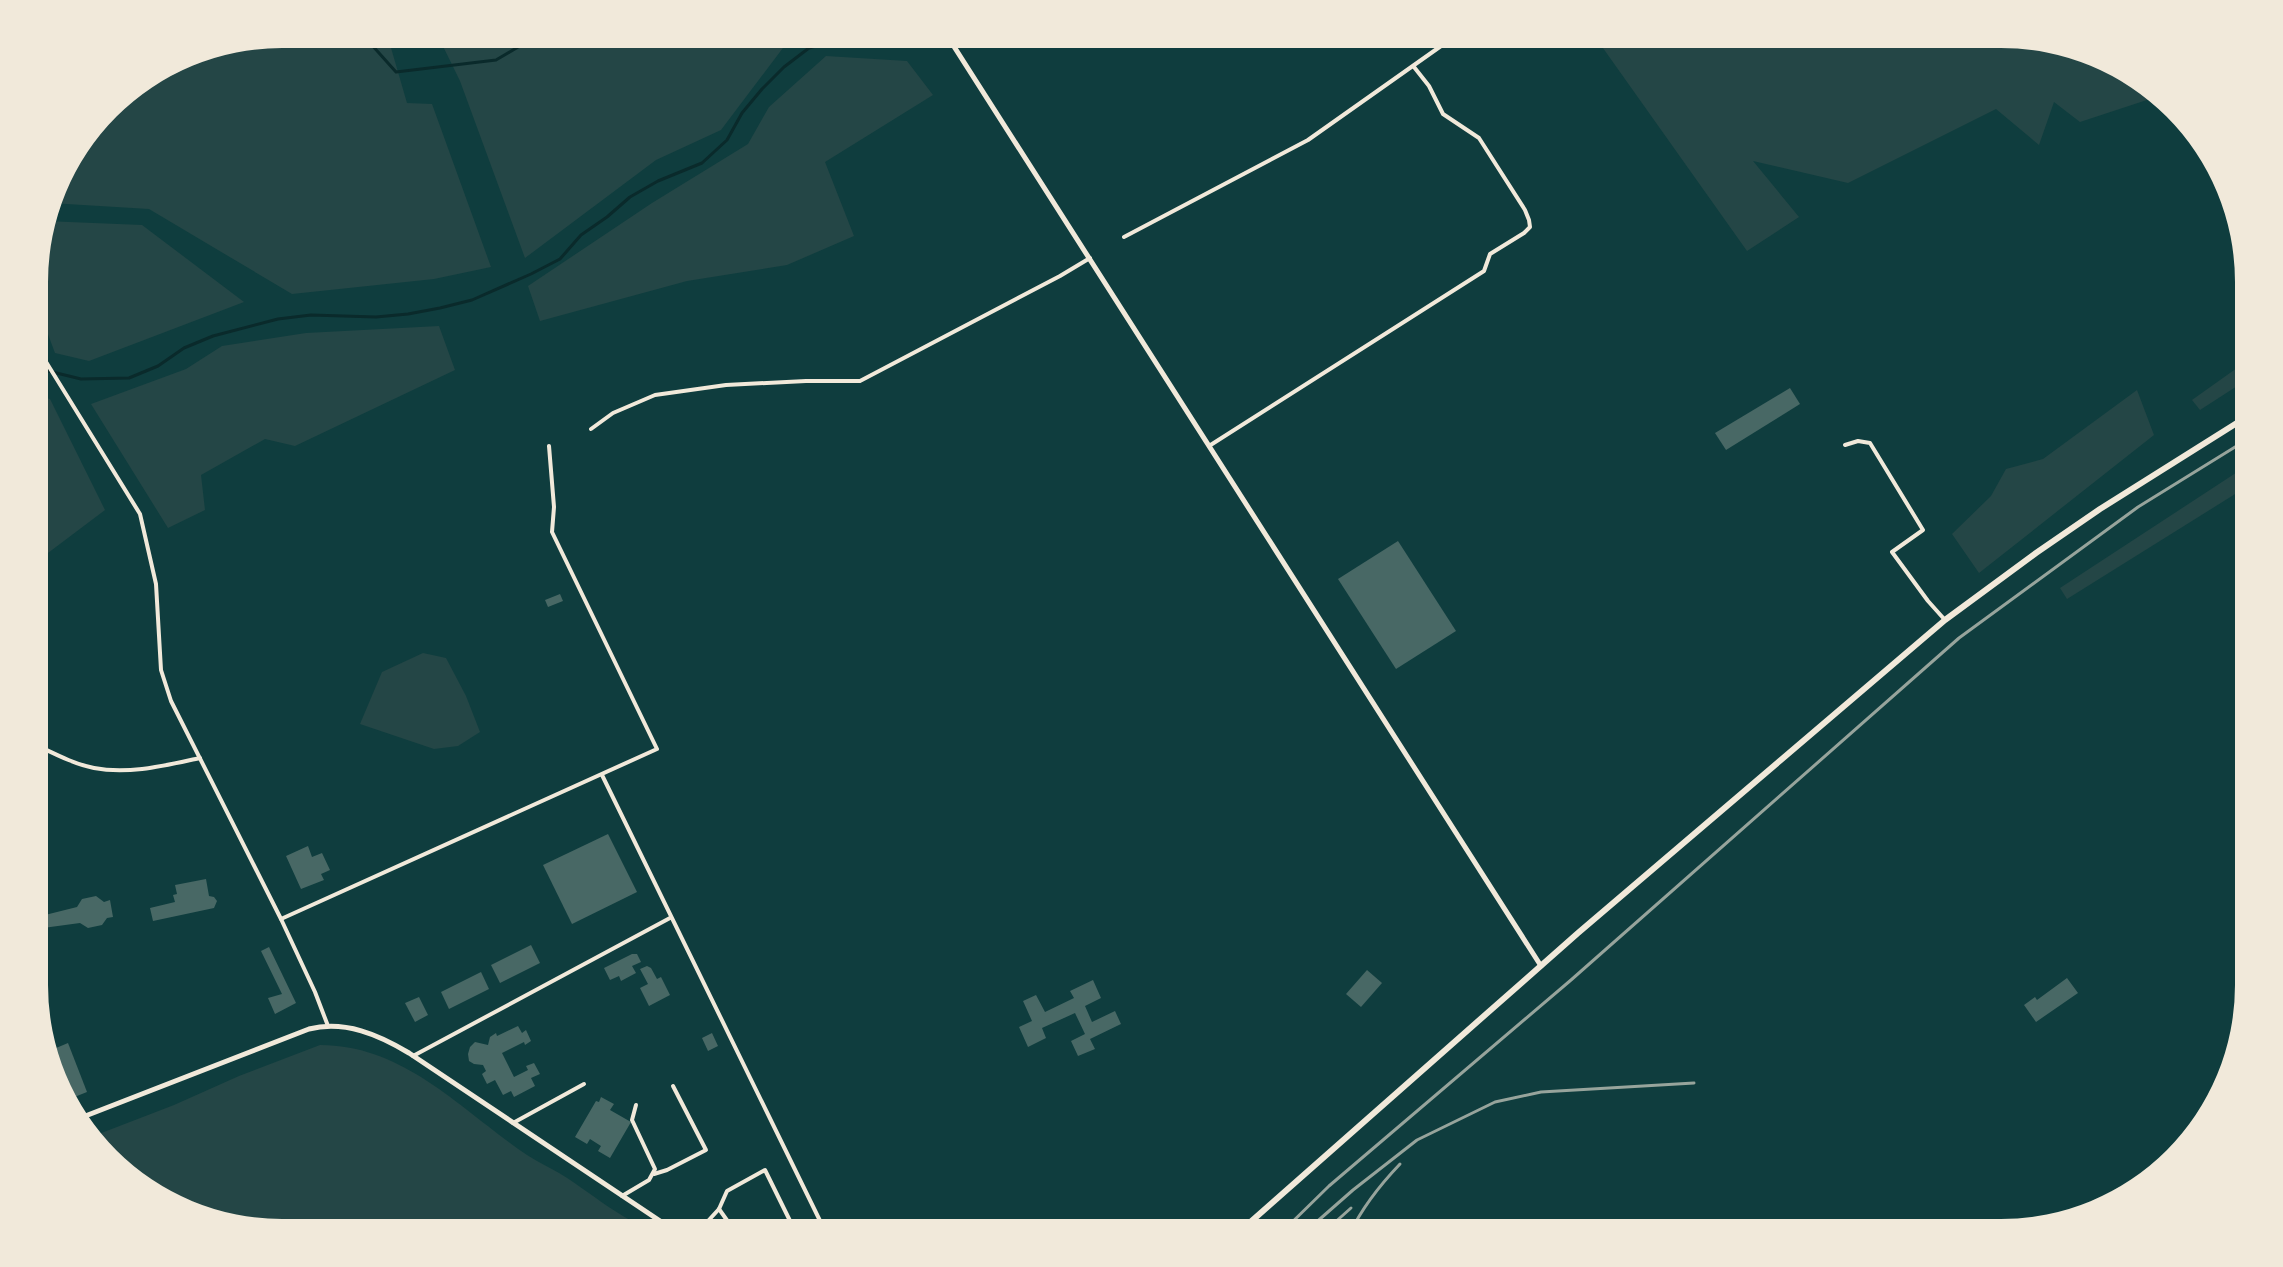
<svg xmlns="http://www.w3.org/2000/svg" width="2283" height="1267" font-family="Rubik,sans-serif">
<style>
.green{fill:#244646}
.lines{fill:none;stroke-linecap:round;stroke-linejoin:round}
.stream{stroke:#0a2a2b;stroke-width:3}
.building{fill:#486865}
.minor{stroke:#f1e9da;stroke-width:4}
.tertiary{stroke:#f1e9da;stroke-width:5}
.secondary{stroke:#f1e9da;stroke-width:6}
.rail{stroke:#97a49c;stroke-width:3}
</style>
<rect width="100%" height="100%" fill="#0f3d3e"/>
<!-- green -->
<g class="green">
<polygon points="282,34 387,34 407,103 432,104 491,267 434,279 292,294 149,209 50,203 60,172 118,96 188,53"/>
<polygon points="437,34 806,34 792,36 721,130 656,160 525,258 460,81"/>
<polygon points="1593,34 2001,34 2124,67 2156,97 2080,122 2054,102 2039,145 1996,109 1848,183 1753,161 1799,217 1747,251"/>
<polygon points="826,56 907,61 933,95 825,162 854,236 787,265 687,281 540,321 528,286 652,203 748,144 769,107"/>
<polygon points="45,221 142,225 244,302 89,361 55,353 36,302 36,250"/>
<polygon points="439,326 455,370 295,446 265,439 201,475 205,510 168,528 91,404 186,369 222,346 306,333"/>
<polygon points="2244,363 2248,365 2248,379 2200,410 2192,400"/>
<polygon points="2137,390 2154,435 1979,573 1952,534 1991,496 2006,469 2043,459"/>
<polygon points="36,395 50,399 105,510 36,562"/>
<polygon points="2248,465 2248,486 2067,599 2060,588"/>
<polygon points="423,653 446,658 466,696 480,732 458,746 434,749 360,724 382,672"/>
<path d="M320 1045C405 1045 462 1111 527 1155 538 1162 549 1167 559 1173 579 1185 596 1199 615 1211 627 1219 640 1225 652 1233H282L159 1200 91 1137 174 1105 239 1076Z"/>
</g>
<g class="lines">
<!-- stream -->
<g class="stream">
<polyline points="362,34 396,72 496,60 540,34"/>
<polyline points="36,368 81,379 129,378 158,366 184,348 213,336 278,319 311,315 376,317 408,314 440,308 472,300 531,274 560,259 581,235 607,217 630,197 658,181 702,163 727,140 742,113 762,89 784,67 809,48 839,39 886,34"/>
</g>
</g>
<!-- building -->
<g class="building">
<polygon points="1790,388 1800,404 1726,450 1715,433"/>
<polygon points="1398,541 1456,631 1396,669 1338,579"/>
<polygon points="560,594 563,601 548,607 545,600"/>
<polygon points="608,834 637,892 572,924 543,865"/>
<polygon points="308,846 312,857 322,853 330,870 321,874 324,880 301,889 286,856"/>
<polygon points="206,879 209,896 214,897 217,901 214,908 153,921 150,908 175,902 173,895 177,894 175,885"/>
<polygon points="96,896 104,902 110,900 113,917 107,918 102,925 88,928 80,923 43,928 41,916 77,907 82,899"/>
<polygon points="531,945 540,963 500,983 491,965"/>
<polygon points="269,947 296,1003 275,1014 268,998 282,994 261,951"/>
<polygon points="632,954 637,954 641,962 632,966 636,973 621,981 619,976 610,980 604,968"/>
<polygon points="647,966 651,968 657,979 661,977 670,995 649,1006 640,988 648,984 640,969"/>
<polygon points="1367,970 1382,983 1361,1007 1346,994"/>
<polygon points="481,972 489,989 449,1009 441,992"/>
<polygon points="2067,978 2078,993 2036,1022 2024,1005 2035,997 2037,1000"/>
<polygon points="1093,980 1101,998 1085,1006 1092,1022 1115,1011 1121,1024 1090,1039 1095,1049 1078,1056 1071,1041 1085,1034 1075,1013 1042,1028 1046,1038 1028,1047 1019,1027 1032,1021 1023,1001 1036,995 1045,1012 1074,998 1070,991"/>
<polygon points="419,997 428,1015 415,1022 405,1003"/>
<polygon points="518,1026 522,1033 526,1030 531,1041 525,1045 524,1042 502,1053 514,1077 528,1070 526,1066 534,1063 540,1074 531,1078 535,1086 514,1097 511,1091 503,1095 495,1080 487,1084 482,1074 486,1071 483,1065 474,1064 469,1061 468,1054 470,1047 475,1042 488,1045 490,1037 496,1033 497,1036"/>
<polygon points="712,1033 718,1046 708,1051 702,1038"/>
<polygon points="68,1043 87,1092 67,1100 49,1051"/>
<polygon points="601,1097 614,1104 610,1110 631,1122 610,1158 598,1151 601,1146 590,1139 587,1144 575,1137 596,1101 599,1102"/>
</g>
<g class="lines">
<!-- minor -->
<g class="minor">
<polyline points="1124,237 1308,140 1458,34"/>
<polyline points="36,339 43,357 140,514 156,584 161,670 171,701 281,919 315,992 328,1026"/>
<polyline points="591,429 613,413 655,395 726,385 806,381 860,381 1060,276 1090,258"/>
<polyline points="1845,445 1858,441 1870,443 1923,530 1892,552 1928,601 1945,620"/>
<polyline points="1209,446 1484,271 1490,254 1524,233 1530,227 1529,220 1525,210 1479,138 1443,114 1429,86 1414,67"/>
<path d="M36 745C55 754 74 764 94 768 129 775 167 765 200 758"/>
<polyline points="602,775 826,1233"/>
<polyline points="281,919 657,749 552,532 554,507 549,446"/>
<polyline points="413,1056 670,918"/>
<polyline points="513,1123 584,1084"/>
<polyline points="654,1174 667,1170 706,1150 673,1086"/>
<polyline points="622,1196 649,1180 655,1169 632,1120 636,1105"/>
<polyline points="719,1209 736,1233"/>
<polyline points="697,1233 719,1209 727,1191 765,1170 796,1233"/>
</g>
<!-- tertiary -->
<g class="tertiary">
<polyline points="946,34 1541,966"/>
<path d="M75 1120 309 1029C345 1020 379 1035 409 1053L678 1233"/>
</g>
<!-- secondary -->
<polyline class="secondary" points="1238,1233 1578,933 1945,620 2036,553 2100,509 2248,416"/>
<!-- rail -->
<g class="rail">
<polyline points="1281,1233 1329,1186 1571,980 1959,638 2138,507 2248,439"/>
<polyline points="1304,1233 1353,1190 1417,1140 1495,1102 1541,1092 1694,1083"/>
<polyline points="1323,1233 1351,1208"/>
<path d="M1350 1233C1363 1206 1380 1185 1400 1164"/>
</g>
</g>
<!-- crop -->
<path d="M0 0H2283V1267H0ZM282 48H2001A234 234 0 0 1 2235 282V985A234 234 0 0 1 2001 1219H282A234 234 0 0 1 48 985V282A234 234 0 0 1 282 48Z" fill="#f1e9da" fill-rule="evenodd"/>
</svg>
